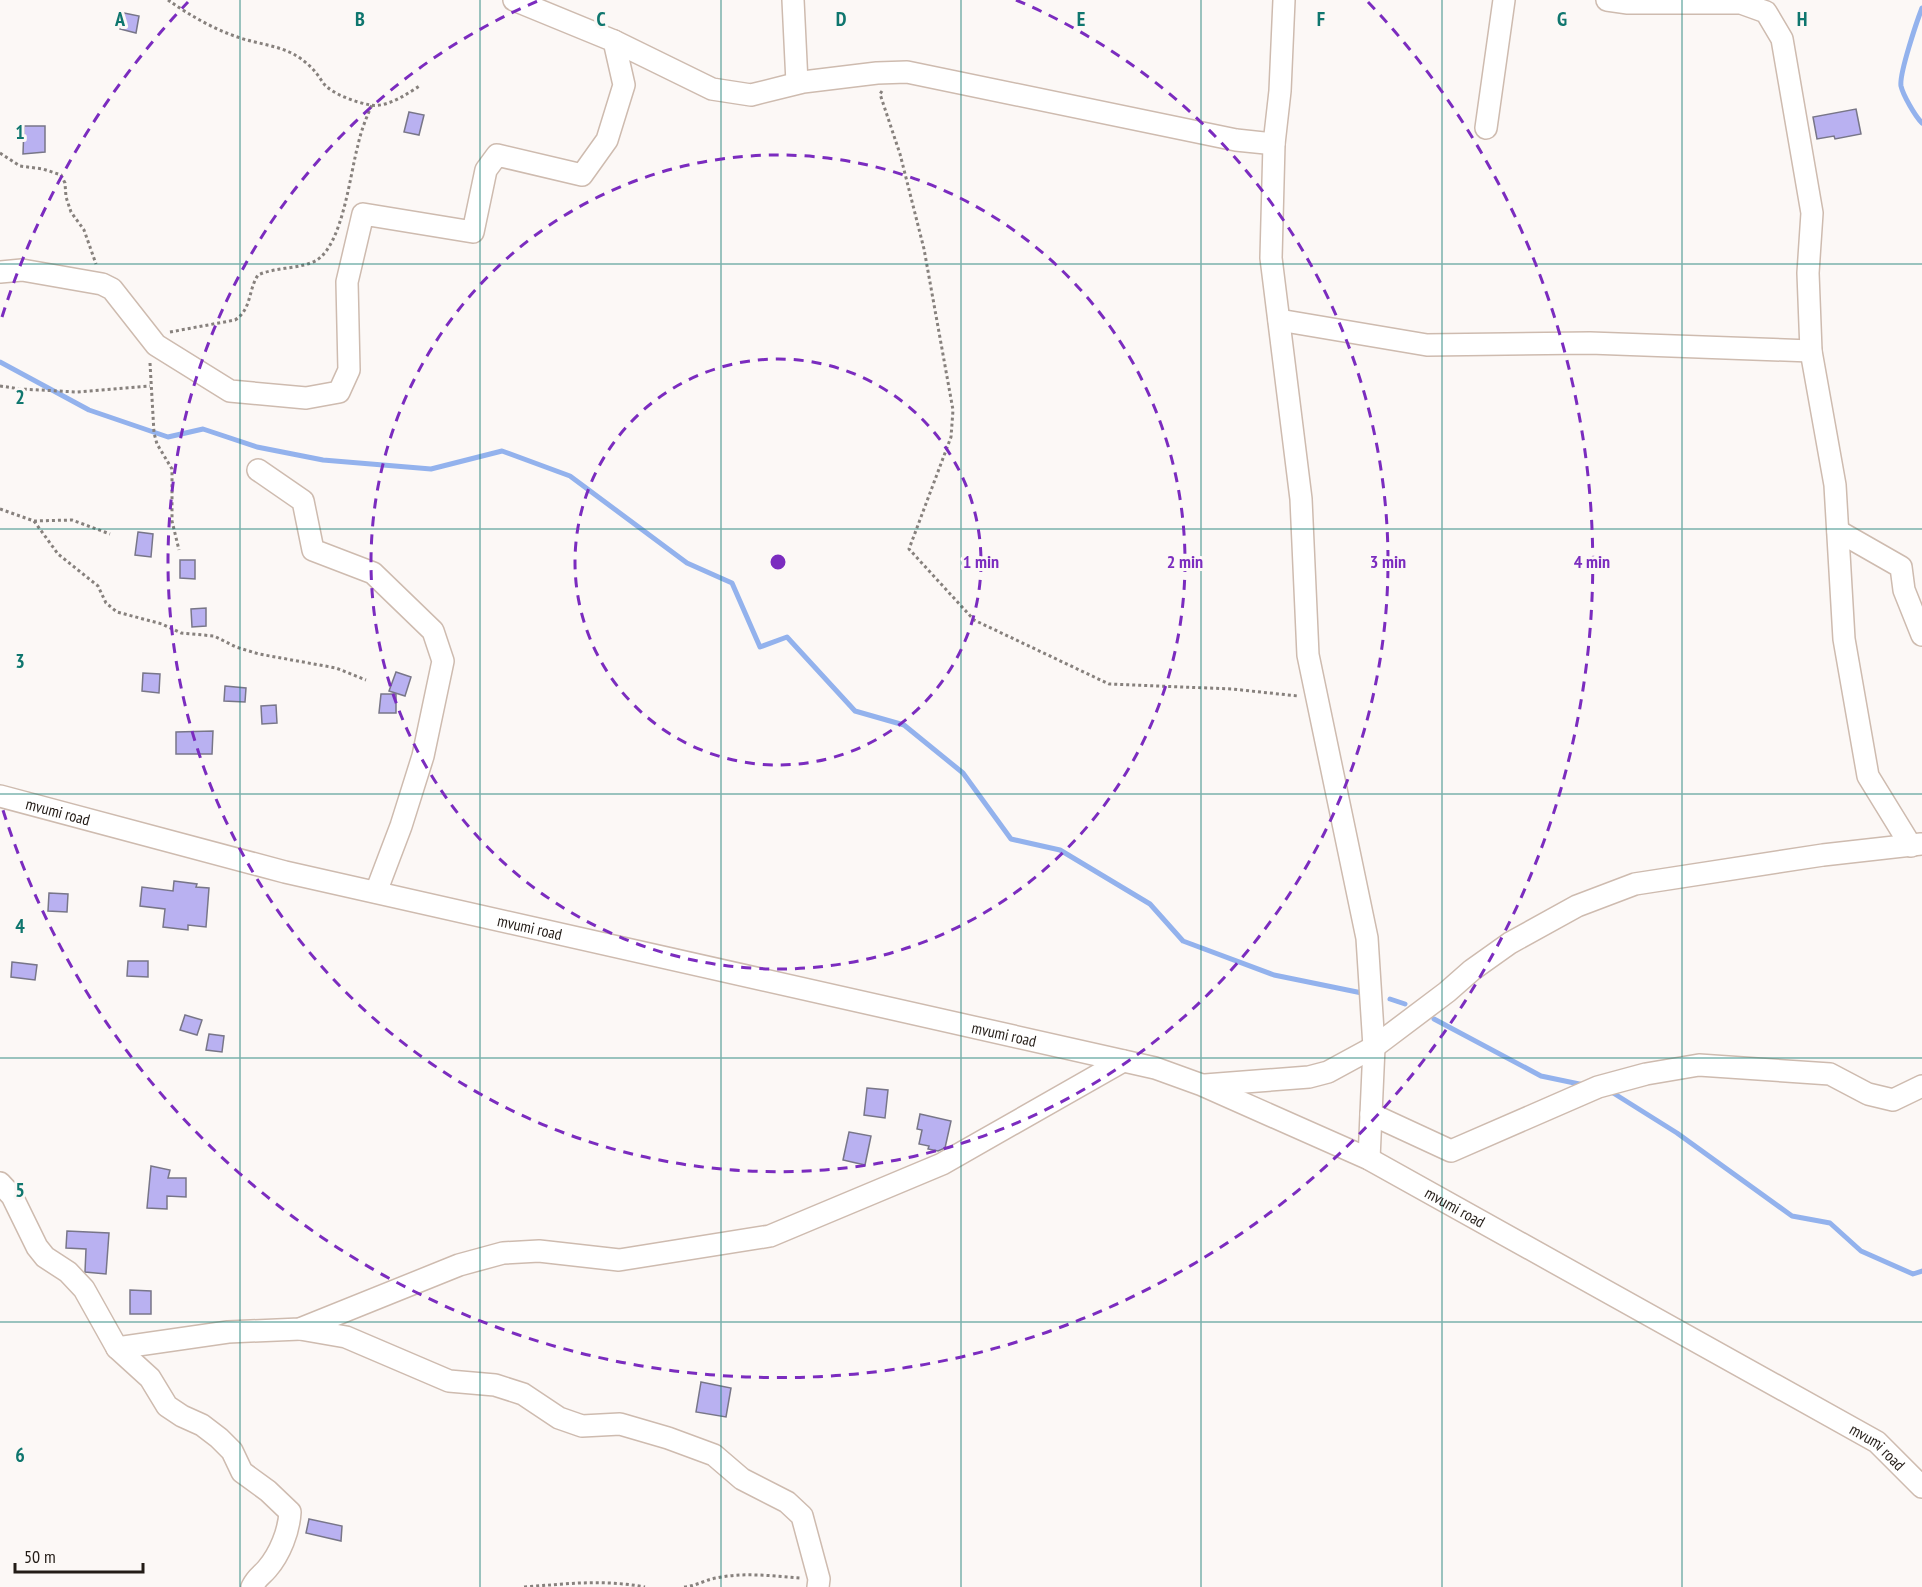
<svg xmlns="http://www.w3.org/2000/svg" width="1922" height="1587" font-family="'PT Sans Narrow',sans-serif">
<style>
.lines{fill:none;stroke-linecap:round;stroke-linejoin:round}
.stream{stroke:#93b2ed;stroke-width:5}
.building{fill:#b9b1f1;stroke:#787688;stroke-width:1.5}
.minor-casing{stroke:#cebbaf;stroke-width:24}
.path{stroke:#87817d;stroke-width:3;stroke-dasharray:3 3;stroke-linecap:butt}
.minor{stroke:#fff;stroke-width:21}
.grid{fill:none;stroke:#0f766e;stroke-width:1.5;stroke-opacity:0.55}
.ring{fill:none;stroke:#7b2cbf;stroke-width:3;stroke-dasharray:10 8}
.labels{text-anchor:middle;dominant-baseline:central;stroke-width:6;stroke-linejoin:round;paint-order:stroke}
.street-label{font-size:16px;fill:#231c17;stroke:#fcf8f6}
.grid-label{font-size:20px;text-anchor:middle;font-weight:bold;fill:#0f766e;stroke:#fcf8f6;stroke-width:6;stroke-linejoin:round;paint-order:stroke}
.centre{fill:#7b2cbf;stroke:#fcf8f6;stroke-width:3}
.ring-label{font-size:18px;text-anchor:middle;font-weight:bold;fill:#7b2cbf;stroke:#fcf8f6;stroke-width:6;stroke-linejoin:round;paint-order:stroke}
</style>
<rect width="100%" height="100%" fill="#fcf8f6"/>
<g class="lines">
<!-- stream -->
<g class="stream">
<path d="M1922 8C1917 21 1899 74 1901 86 1903 95 1915 116 1922 123"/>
<polyline points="0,362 89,410 168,437 203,429 257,447 323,460 431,469 502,451 570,476 687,563 732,583 760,647 787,637 855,711 904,725 963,773 1011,839 1060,850 1150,904 1183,941 1274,975 1362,993"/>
<polyline points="1390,999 1405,1004"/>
<polyline points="1434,1019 1541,1076 1584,1085"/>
<polyline points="1610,1091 1677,1133 1792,1216 1830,1223 1861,1251 1913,1274 1922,1271"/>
</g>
</g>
<!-- building -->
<g class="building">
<polygon points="124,13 139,16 136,33 120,29"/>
<polygon points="1856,109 1861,134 1835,139 1834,136 1817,139 1813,117"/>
<polygon points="409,112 424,115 419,135 404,132"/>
<polygon points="24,126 45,126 45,152 23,154"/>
<polygon points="138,532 153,534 151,557 135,555"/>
<polygon points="180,560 195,560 195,579 180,578"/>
<polygon points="206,608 206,626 192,627 191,609"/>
<polygon points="396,672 411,677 405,696 389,691"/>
<polygon points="143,673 160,674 159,693 142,691"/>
<polygon points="225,686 246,688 245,702 224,701"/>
<polygon points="381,694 396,694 396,713 379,713"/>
<polygon points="276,705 277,723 262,724 261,706"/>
<polygon points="213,731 212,754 176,754 176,732"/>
<polygon points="174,881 197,884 196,887 209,888 206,927 188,925 188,930 163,927 165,909 140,906 142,887 173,891"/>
<polygon points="49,893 68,894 67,912 48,911"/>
<polygon points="128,961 148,961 148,977 127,976"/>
<polygon points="12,962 37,965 35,980 11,977"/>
<polygon points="185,1015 202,1020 197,1035 180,1030"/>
<polygon points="209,1034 224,1036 222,1052 206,1050"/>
<polygon points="867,1088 888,1090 885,1118 864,1115"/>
<polygon points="920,1114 951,1121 945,1148 938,1151 928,1149 929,1146 919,1144 922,1130 917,1129"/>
<polygon points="849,1132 871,1136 865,1165 843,1160"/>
<polygon points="151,1166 170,1170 168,1178 186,1178 186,1197 167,1196 167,1209 147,1208"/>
<polygon points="67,1231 109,1233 106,1274 85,1272 86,1249 66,1248"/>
<polygon points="130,1290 151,1291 151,1314 130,1314"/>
<polygon points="701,1382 731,1388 726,1417 696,1412"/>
<polygon points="309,1519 342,1526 341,1541 306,1533"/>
</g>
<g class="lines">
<!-- minor casing -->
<g class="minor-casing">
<g id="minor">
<polyline points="793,0 797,83"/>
<polyline points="1284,0 1280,91 1274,144 1271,258 1301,499 1308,655 1367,938 1374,1047 1369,1159"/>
<polyline points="1607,0 1628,3 1741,3 1766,12 1782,39 1812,213 1808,273 1811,351 1835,485 1844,639 1868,776 1911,846"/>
<polyline points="614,41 712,89 751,95 803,82 877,73 907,72 1236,140 1274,144"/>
<polyline points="1486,128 1504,0"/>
<polyline points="0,272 22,270 102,284 112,289 156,345 230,391 306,398 339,392 349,370 347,282 363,214 473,232 486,170 497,155 582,175 607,140 624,85 614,41 514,0"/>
<polyline points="1279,320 1427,345 1590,343 1811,351"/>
<polyline points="258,470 303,501 313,550 373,573 433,631 443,661 423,756 401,826 376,892"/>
<polyline points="1838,531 1901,567 1904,590 1922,635"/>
<path id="s1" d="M0 796 285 872 1155 1068 1202 1085 1369 1159 1877 1442 1922 1487"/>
<polyline points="1205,1085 1309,1077 1328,1072 1374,1047 1447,992 1472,970 1510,943 1577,906 1635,884 1823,855 1921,844"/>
<polyline points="1371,1114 1451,1151 1598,1087 1646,1074 1699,1065 1830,1074 1868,1094 1893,1100 1922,1086"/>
<path d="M0 1183 12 1196 37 1247 45 1257 68 1272 84 1289 117 1348 150 1378 167 1406 182 1416 202 1425 219 1438 232 1451 242 1472 268 1491 290 1512C289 1531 280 1554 267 1569 260 1577 257 1577 252 1587"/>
<polyline points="300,1329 346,1337 449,1381 495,1385 523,1394 559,1418 582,1426 620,1424 668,1438 714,1455 742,1479 787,1502 802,1516 819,1579 818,1587"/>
<polyline points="117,1348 228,1332 300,1329 459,1265 503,1253 539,1251 619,1260 770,1236 942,1164 1123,1061"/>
</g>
</g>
<!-- path -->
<g class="path">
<path d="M168 0C192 17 222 34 251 41 266 45 281 47 295 55 302 59 311 66 316 73 320 77 322 83 327 87 338 96 356 102 370 105 387 108 407 94 421 85"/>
<polyline points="882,91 880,94 900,154 924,249 953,410 951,437 909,549 974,620 1109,684 1232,689 1298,696"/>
<polyline points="0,153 20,166 43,169 61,175 65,183 66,197 71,212 84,230 96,264"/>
<path d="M170 332 235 320C252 309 248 290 258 275 275 267 302 269 317 260 343 243 350 174 358 145 361 131 366 118 372 105"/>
<polyline points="150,363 154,433 157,444 172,469 172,521 179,550"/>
<polyline points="0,386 21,389 77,392 150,386"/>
<polyline points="0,509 34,521 72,520 110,534"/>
<polyline points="34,521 58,554 98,586 106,603 117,612 162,624 181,633 214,636 236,647 259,654 336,668 366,680"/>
<path d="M524 1587C566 1584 602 1579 645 1587"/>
<path d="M684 1587C696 1586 705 1580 716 1578 743 1572 773 1576 801 1578"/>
</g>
<!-- minor -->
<use href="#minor" class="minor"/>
</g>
<!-- grid -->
<path class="grid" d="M240 0V1587M480 0V1587M721 0V1587M961 0V1587M1201 0V1587M1442 0V1587M1682 0V1587M0 264H1922M0 529H1922M0 794H1922M0 1058H1922M0 1322H1922"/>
<!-- distance rings -->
<g class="ring">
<circle cx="778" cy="562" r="203"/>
<circle cx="778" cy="562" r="407"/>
<path d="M1016 0A610 610 0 1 1 540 0"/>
<path d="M2 317A814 814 0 0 1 188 2M1368 2A814 814 0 1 1 2 807"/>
</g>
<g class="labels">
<!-- street labels -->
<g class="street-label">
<text stroke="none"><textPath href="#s1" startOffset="60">mvumi road</textPath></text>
<text stroke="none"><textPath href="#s1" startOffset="546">mvumi road</textPath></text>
<text stroke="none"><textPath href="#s1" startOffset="1032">mvumi road</textPath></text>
<text stroke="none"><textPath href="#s1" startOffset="1518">mvumi road</textPath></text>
<text stroke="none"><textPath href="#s1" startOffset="2004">mvumi road</textPath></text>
</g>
</g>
<g class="grid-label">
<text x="120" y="26">A</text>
<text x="360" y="26">B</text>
<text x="601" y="26">C</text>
<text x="841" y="26">D</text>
<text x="1081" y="26">E</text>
<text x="1321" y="26">F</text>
<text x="1562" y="26">G</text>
<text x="1802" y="26">H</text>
<text x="20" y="139">1</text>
<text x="20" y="404">2</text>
<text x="20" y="668">3</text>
<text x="20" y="933">4</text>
<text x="20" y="1197">5</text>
<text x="20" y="1462">6</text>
</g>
<circle cx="778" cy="562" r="9" class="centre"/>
<g class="ring-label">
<text x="981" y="568">1 min</text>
<text x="1185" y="568">2 min</text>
<text x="1388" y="568">3 min</text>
<text x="1592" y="568">4 min</text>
</g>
<!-- scale -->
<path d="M15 1563v9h128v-9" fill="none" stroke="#231c17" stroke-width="3"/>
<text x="24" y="1563" font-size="18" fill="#231c17" stroke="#fcf8f6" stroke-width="4.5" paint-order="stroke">50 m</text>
</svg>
